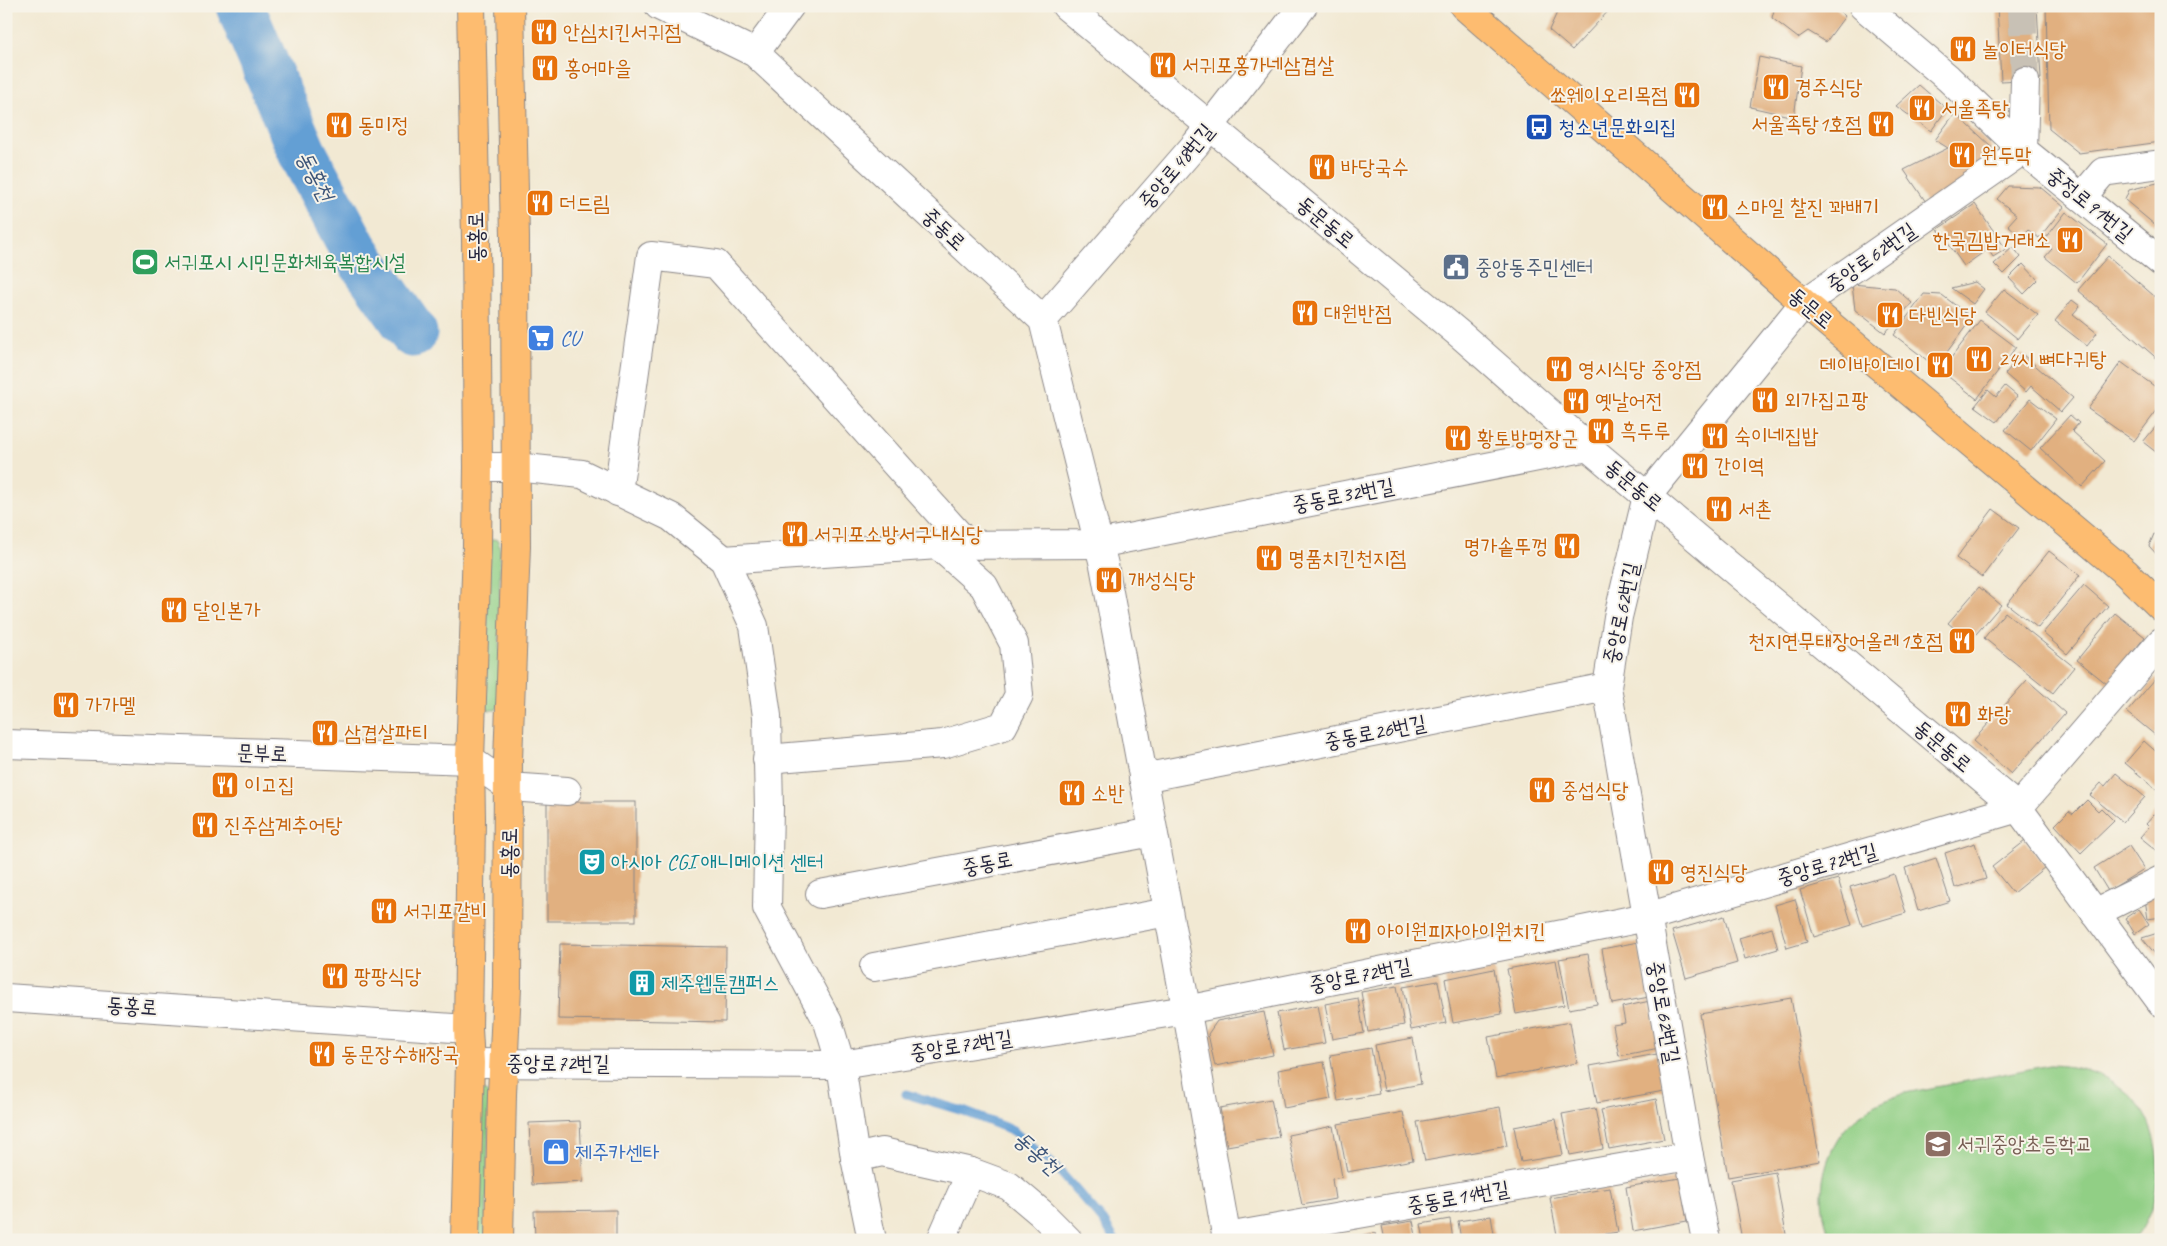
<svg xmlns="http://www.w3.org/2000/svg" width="2167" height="1246" font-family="Caveat,'Poor Story',sans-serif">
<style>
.green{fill:#91cf85;stroke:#5a7860}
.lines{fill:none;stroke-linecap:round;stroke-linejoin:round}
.stream{stroke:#639fd4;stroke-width:9}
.river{stroke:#639fd4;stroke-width:49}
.building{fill:#e1b080}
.minor-tunnel{stroke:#c8c1b5;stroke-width:28;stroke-dasharray:28 14;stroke-linecap:butt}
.minor-casing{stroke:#8a8687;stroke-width:30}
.major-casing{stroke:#8a8687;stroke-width:30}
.minor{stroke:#fff;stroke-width:28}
.major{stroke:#fdbc6f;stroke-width:28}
.labels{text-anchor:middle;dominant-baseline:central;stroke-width:4;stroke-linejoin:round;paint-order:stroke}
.food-label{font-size:21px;fill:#c56008;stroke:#f7f3e8;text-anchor:start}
.transit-label{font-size:21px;fill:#164399;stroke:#f7f3e8;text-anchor:start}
.street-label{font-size:21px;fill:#22223b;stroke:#f7f3e8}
.leisure-label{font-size:21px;fill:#27864d;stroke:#f7f3e8;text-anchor:start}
.service-label{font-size:21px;fill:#4e5e75;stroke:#f7f3e8;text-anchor:start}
.shop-label{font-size:21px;fill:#366cbe;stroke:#f7f3e8;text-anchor:start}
.culture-label{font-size:21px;fill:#0d838f;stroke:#f7f3e8;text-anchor:start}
.education-label{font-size:21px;fill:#785e54;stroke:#f7f3e8;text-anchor:start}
.water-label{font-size:22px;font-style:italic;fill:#3c5478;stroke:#f7f3e8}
</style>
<rect width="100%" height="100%" fill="#f7f3e8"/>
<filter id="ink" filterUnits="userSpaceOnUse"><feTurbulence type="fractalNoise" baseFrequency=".02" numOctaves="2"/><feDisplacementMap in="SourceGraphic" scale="10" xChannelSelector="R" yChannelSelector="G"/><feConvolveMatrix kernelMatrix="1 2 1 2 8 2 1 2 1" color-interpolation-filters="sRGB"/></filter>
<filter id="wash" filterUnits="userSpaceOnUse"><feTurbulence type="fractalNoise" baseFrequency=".0096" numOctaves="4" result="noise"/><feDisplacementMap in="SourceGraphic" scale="20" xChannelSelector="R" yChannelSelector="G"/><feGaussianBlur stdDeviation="1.12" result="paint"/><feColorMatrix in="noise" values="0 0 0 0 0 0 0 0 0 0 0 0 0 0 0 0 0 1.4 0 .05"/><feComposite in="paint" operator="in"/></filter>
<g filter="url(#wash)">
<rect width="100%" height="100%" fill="#f2e9d3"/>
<!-- green -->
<g class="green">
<polygon points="495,539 498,541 500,550 499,705 496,710 488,710 486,703 488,546 491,540"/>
<path d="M2050 1065C2078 1066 2104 1073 2125 1091 2167 1126 2167 1201 2133 1240H1832C1811 1197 1824 1141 1862 1113 1874 1104 1886 1099 1900 1094Z"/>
<polygon points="483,1089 489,1095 486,1240 472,1240 478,1090"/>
</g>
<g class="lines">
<!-- stream -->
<polyline class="stream" points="906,1094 963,1111 1012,1130 1055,1166 1104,1222 1115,1240"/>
<!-- river -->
<polyline class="river" points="240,6 302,152 356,253 413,333"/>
</g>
<g id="blocks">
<!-- building -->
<g class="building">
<polygon points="1560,6 1613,6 1572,50 1549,30"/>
<polygon points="1775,6 1834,6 1845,16 1826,42 1808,31 1798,38 1772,18"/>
<polygon points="1997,6 2037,6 2041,79 2001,81"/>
<polygon points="2046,6 2161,6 2161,142 2079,153 2049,129"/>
<polygon points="1759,57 1801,66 1794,117 1750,107"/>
<polygon points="1919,85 1947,109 1931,131 1896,106"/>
<polygon points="1955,113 1991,146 1990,162 1928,205 1904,170 1948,148 1935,140"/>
<polygon points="2161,182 2161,230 2125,200 2129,190"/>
<polygon points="2008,186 2040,187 2064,207 2039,238 2028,230 2022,237 2008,225 2017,215 1997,199"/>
<polygon points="1975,204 2006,249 1993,257 1988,249 1964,266 1938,229"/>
<polygon points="2066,212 2107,244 2077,283 2045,257 2052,249 2043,242"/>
<polygon points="2013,247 2021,257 2004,274 1994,264"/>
<polygon points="2108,256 2161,302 2161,362 2078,290"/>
<polygon points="2023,264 2038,280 2024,294 2009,278"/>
<polygon points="1975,282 1984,289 1973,304 1951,288"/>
<polygon points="1852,284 1895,288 1912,303 1885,333 1855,310"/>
<polygon points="2004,289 2038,315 2018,339 1985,312"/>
<polygon points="1924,294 1942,295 1972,318 1936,367 1894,335"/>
<polygon points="2072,300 2080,306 2073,314 2097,333 2087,346 2055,321"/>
<polygon points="1980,320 2016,347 1977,399 1941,371"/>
<polygon points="2022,354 2073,398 2061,412 2031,386 2026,392 2005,374"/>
<polygon points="2121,362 2161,391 2161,405 2134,441 2088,409"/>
<polygon points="2005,386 2017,396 1997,422 1975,406 1988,390 1996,397"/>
<polygon points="2030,399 2056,419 2031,451 2005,430"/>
<polygon points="2070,415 2079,423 2072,431 2105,461 2082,487 2040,448"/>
<polygon points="2161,420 2161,456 2143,442"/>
<polygon points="1993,509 2019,528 1982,577 1956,558"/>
<polygon points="2154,534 2161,536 2161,559 2149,546"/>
<polygon points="2049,551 2080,575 2038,628 2007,604"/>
<polygon points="2084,585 2108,606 2067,654 2043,633"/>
<polygon points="1979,587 2001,605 1970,641 1948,623"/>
<polygon points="2005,612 2074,667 2053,693 1984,638"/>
<polygon points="2115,613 2145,637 2107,684 2077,660"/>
<polygon points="2161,672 2161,729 2155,735 2127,712"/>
<polygon points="2027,680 2065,713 2011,774 1973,741"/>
<polygon points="2144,741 2161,756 2161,793 2125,763"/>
<polygon points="2116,773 2145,797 2123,822 2090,795 2101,783 2105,786"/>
<polygon points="2087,800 2098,811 2101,808 2114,821 2081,853 2055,825 2069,811 2073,814"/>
<rect x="547" y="802" width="89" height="119"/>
<polygon points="2161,807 2161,854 2140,837 2149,827 2146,824"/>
<polygon points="2025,841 2045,867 2013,893 1992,867"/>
<polygon points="1975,843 1986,879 1955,888 1945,853"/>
<polygon points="2129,846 2144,869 2108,891 2094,868"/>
<polygon points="1936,858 1950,901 1918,911 1905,868"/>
<polygon points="1894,874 1906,913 1862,926 1850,887"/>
<polygon points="1838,879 1852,925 1814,937 1800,890"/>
<polygon points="2161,897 2161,917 2148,919 2145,899"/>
<polygon points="1795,899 1807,942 1787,948 1775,905"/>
<polygon points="2139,909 2149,924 2135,934 2125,918"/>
<polygon points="1724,916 1737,963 1686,978 1672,931"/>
<polygon points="1772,928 1778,949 1745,959 1739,938"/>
<polygon points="2161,932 2161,961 2142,938"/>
<polygon points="1638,942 1649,997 1612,1004 1602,949"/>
<polygon points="560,944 726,947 725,1022 558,1019"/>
<polygon points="1588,954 1597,1004 1569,1009 1559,959"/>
<polygon points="1556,960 1564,1005 1516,1014 1507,969"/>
<polygon points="1494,969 1502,1014 1453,1023 1445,979"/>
<polygon points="1438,981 1446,1023 1411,1030 1403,987"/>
<polygon points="1397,986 1404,1025 1368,1032 1361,992"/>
<polygon points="1358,998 1364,1033 1332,1039 1325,1004"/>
<polygon points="1791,998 1820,1161 1728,1177 1700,1014"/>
<polygon points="1650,1001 1659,1048 1619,1056 1613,1025 1625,1023 1622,1007"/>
<polygon points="1318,1005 1325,1043 1284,1050 1277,1013"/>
<polygon points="1264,1012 1273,1055 1215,1066 1208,1034 1217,1021"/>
<polygon points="1570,1022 1577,1063 1496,1078 1488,1037"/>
<polygon points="1413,1038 1421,1084 1384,1091 1375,1045"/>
<polygon points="1371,1048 1379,1094 1338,1101 1330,1055"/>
<polygon points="1657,1054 1664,1091 1597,1103 1590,1066"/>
<polygon points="1324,1062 1331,1099 1284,1108 1278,1070"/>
<polygon points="1271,1099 1279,1137 1227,1146 1220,1108"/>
<polygon points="1656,1099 1664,1139 1609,1149 1601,1110"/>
<polygon points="1500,1107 1507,1146 1425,1161 1417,1122"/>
<polygon points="1595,1108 1603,1149 1570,1155 1562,1114"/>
<polygon points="1403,1112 1413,1160 1347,1172 1338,1124"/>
<polygon points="1556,1119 1563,1155 1521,1162 1514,1127"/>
<polygon points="580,1121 583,1182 532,1185 529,1123"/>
<polygon points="1333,1126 1342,1177 1332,1179 1335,1199 1302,1205 1288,1135"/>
<polygon points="1775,1172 1787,1240 1742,1240 1731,1180"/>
<polygon points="1680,1178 1687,1221 1633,1231 1626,1187"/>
<polygon points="1610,1188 1618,1232 1571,1240 1558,1240 1550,1198"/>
<polygon points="616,1210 616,1240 535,1240 534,1211"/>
<polygon points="1491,1216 1495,1240 1461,1240 1458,1221"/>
<polygon points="1450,1219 1453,1240 1424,1240 1421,1224"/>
<polygon points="1413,1221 1417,1240 1385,1240 1382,1226"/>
<polygon points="1375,1233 1376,1240 1342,1240 1342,1239"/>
</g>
</g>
</g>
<g filter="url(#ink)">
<use href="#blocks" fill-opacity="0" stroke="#8a8687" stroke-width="1"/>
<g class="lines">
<!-- minor-tunnel -->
<polyline class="minor-tunnel" points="2022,6 2025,81"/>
<!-- minor casing -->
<g class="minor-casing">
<g id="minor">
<polyline points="659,6 755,53 1043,320 1104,565 1192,1040 1227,1240"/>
<polyline points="1066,6 1463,337 1588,447 2018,808 2161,1002"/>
<polyline points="1863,6 1948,78 2023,150 2161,262"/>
<polyline points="755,53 790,6"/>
<polyline points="2082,197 2103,172 2161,164"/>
<polyline points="1043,320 1196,144 1303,6"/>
<polyline points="478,467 516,467 582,474 671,517 724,560 754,626 767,716 769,808 767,908 828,1022 841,1065 855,1158 872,1240"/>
<polyline points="618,492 651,256 716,264 968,545"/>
<polyline points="724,560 938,545 1098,544 1588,447"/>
<polyline points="6,744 470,760 509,787 567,791"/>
<polyline points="767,759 943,744 1003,726 1019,695 1014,644 984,586 938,545"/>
<polyline points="1143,778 1607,687"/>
<polyline points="820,894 1153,832"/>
<polyline points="2095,913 2161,880"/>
<polyline points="874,967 1168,912"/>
<polyline points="6,998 468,1029"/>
<polyline points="470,1063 841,1065 1186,1010 1647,917 2018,808 2161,642"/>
<polyline points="855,1158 882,1152 971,1172 1009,1186 1041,1213 1068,1240"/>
<polyline points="1227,1237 1689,1156"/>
<polyline points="941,1240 971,1172"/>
<polyline points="1706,1240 1689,1156 1607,687 1618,617 1647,496 1804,303 2023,150 2025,81"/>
</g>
</g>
<!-- major casing -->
<g class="major-casing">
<g id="major">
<polyline points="1464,6 1804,303 2126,573 2161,607"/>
<polyline points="465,1240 470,1063 468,1029 471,819 470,760 477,545 478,467 476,238 471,6"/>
<polyline points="499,1240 502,1094 507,988 508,760 516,546 515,237 510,6"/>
</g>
</g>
<!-- minor -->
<use href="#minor" class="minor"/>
<!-- major -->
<use href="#major" class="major"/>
</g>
</g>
<!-- icons -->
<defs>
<g id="restaurant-square" transform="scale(1.4375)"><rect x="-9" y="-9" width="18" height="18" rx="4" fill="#e8710a" stroke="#f7f3e8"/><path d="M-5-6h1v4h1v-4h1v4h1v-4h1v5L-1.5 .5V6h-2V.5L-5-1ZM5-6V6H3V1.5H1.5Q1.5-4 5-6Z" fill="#fff"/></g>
<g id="bus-square" transform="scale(1.4375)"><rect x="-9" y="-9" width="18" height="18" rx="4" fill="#1a4fb4" stroke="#f7f3e8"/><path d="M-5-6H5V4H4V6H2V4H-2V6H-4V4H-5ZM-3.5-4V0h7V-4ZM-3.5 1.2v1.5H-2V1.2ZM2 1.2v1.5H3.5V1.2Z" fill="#fff"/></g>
<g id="stadium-square" transform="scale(1.4375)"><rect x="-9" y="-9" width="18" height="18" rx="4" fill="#2e9e5b" stroke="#f7f3e8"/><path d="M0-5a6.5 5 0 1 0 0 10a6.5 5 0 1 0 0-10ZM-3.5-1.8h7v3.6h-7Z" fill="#fff"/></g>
<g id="civic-square" transform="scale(1.4375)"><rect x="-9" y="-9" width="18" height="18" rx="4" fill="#5c6f8a" stroke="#f7f3e8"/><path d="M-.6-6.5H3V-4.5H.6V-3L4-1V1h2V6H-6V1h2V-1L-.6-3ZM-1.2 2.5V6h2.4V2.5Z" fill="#fff"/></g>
<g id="supermarket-square" transform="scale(1.4375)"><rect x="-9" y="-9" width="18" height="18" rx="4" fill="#3f7fe0" stroke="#f7f3e8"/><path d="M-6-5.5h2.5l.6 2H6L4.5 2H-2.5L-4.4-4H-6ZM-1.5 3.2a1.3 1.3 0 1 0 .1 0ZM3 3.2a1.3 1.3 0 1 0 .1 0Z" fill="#fff"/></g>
<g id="theatre-square" transform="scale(1.4375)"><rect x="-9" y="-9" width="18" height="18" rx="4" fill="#0f9aa8" stroke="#f7f3e8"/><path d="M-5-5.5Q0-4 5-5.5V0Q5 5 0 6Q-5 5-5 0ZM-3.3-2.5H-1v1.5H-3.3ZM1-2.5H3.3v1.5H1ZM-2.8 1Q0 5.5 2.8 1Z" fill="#fff"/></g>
<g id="building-square" transform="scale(1.4375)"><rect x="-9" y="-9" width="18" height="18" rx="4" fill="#0f9aa8" stroke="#f7f3e8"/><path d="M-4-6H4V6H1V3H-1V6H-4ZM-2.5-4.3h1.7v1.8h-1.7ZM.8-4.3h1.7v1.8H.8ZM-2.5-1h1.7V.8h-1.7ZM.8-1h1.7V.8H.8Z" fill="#fff"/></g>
<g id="school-square" transform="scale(1.4375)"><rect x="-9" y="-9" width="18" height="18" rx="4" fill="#8d6e63" stroke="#f7f3e8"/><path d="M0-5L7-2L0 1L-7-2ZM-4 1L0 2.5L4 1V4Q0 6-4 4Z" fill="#fff"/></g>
<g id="shop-square" transform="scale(1.4375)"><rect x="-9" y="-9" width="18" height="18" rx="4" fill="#3f7fe0" stroke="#f7f3e8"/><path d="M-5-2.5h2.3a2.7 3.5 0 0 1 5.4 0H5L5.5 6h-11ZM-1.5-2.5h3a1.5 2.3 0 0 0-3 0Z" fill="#fff"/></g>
</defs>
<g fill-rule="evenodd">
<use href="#restaurant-square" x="544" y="32"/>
<use href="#restaurant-square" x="1963" y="49"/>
<use href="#restaurant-square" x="1163" y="65"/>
<use href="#restaurant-square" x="545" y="68"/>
<use href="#restaurant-square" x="1776" y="87"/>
<use href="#restaurant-square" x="1687" y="95"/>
<use href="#restaurant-square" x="1922" y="108"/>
<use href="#restaurant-square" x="1881" y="124"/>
<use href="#restaurant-square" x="339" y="125"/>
<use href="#bus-square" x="1539" y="127"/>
<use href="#restaurant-square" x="1962" y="155"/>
<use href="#restaurant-square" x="1322" y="167"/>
<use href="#restaurant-square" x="540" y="203"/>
<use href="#restaurant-square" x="1715" y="207"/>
<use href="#restaurant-square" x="2070" y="240"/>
<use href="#stadium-square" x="145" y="262"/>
<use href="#civic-square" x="1456" y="267"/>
<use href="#restaurant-square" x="1305" y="313"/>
<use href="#restaurant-square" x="1890" y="315"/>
<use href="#supermarket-square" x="541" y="338"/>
<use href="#restaurant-square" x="1979" y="359"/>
<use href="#restaurant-square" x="1940" y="365"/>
<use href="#restaurant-square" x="1559" y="369"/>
<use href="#restaurant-square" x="1765" y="400"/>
<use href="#restaurant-square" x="1576" y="401"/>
<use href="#restaurant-square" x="1601" y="431"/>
<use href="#restaurant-square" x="1715" y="436"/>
<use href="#restaurant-square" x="1458" y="438"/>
<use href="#restaurant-square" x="1695" y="466"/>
<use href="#restaurant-square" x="1719" y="509"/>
<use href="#restaurant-square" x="795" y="534"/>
<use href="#restaurant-square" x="1567" y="546"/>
<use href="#restaurant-square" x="1269" y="558"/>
<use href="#restaurant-square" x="1109" y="580"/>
<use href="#restaurant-square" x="174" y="610"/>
<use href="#restaurant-square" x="1962" y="641"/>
<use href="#restaurant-square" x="66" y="705"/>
<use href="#restaurant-square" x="1958" y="714"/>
<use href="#restaurant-square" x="325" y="733"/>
<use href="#restaurant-square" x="225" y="785"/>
<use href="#restaurant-square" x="1542" y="790"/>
<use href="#restaurant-square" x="1072" y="793"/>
<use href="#restaurant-square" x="205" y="825"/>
<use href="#theatre-square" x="592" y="862"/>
<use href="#restaurant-square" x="1661" y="872"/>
<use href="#restaurant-square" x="384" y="911"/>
<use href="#restaurant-square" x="1358" y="931"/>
<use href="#restaurant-square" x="335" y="976"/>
<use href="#building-square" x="642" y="983"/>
<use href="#restaurant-square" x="322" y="1054"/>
<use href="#school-square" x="1938" y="1144"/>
<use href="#shop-square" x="556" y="1152"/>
</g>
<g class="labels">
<!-- food labels -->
<g class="food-label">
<text x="563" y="32">안심치킨서귀점</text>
<text x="1982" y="49">놀이터식당</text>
<text x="1182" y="65">서귀포홍가네삼겹살</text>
<text x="564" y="68">홍어마을</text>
<text x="1795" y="87">경주식당</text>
<text x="1668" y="95" text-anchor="end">쑈웨이오리목점</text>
<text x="1941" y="108">서울족탕</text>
<text x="1862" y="124" text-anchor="end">서울족탕1호점</text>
<text x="358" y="125">동미정</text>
<text x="1981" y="155">원두막</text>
<text x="1341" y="167">바당국수</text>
<text x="559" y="203">더드림</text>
<text x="1734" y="207">스마일 찰진 꽈배기</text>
<text x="2051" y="240" text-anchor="end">한국김밥거래소</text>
<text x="1324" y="313">대원반점</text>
<text x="1909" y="315">다빈식당</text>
<text x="1998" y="359">24시 뼈다귀탕</text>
<text x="1921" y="365" text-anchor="end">데이바이데이</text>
<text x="1578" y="369">영시식당 중앙점</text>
<text x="1784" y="400">외가집고팡</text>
<text x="1595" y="401">옛날어전</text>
<text x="1620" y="431">흑두루</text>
<text x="1734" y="436">숙이네집밥</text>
<text x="1477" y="438">황토방멍장군</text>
<text x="1714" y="466">간이역</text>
<text x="1738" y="509">서촌</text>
<text x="814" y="534">서귀포소방서구내식당</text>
<text x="1548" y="546" text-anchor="end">명가솥뚜껑</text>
<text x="1288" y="558">명품치킨천지점</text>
<text x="1128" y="580">개성식당</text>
<text x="193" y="610">달인본가</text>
<text x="1943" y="641" text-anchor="end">천지연무태장어올레1호점</text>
<text x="85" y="705">가가멜</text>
<text x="1977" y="714">화랑</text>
<text x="344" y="733">삼겹살파티</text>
<text x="244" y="785">이고집</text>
<text x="1561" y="790">중섭식당</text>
<text x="1091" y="793">소반</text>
<text x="224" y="825">진주삼계추어탕</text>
<text x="1680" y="872">영진식당</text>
<text x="403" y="911">서귀포갈비</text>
<text x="1377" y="931">아이원피자아이원치킨</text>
<text x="354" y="976">팡팡식당</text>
<text x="341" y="1054">동문장수해장국</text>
</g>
<!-- transit labels -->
<g class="transit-label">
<text x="1558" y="127">청소년문화의집</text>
</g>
<!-- street labels -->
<g class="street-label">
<text transform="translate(1176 166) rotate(-50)">중앙로48번길</text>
<text transform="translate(2090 204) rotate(39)">중정로91번길</text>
<text transform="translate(1326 222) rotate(40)">동문동로</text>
<text transform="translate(944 229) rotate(43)">중동로</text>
<text transform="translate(476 237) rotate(-91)">동홍로</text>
<text transform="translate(1871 257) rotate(-35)">중앙로62번길</text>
<text transform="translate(1811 308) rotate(40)">동문로</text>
<text transform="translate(1634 485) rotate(40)">동문동로</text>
<text transform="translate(1343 495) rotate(-11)">중동로32번길</text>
<text transform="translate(1621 613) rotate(-78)">중앙로62번길</text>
<text transform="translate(1375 732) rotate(-11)">중동로26번길</text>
<text transform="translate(1943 746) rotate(40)">동문동로</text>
<text transform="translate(262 753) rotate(2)">문부로</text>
<text transform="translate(509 853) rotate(-89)">동홍로</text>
<text transform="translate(987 863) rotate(-11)">중동로</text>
<text transform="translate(1827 864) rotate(-16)">중앙로72번길</text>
<text transform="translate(1360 975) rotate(-11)">중앙로72번길</text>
<text transform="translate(132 1006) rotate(4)">동홍로</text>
<text transform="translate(1664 1012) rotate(80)">중앙로62번길</text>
<text transform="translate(961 1045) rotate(-9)">중앙로72번길</text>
<text x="558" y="1063">중앙로72번길</text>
<text transform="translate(1458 1197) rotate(-10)">중동로14번길</text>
</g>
<!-- leisure labels -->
<g class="leisure-label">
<text x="164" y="262">서귀포시 시민문화체육복합시설</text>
</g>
<!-- service labels -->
<g class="service-label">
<text x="1475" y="267">중앙동주민센터</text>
</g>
<!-- shop labels -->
<g class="shop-label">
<text x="560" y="338">CU</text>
<text x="575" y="1152">제주카센타</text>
</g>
<!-- culture labels -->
<g class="culture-label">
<text x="611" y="862">아시아 CGI 애니메이션 센터</text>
<text x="661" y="983">제주웹툰캠퍼스</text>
</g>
<!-- education labels -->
<g class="education-label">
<text x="1957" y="1144">서귀중앙초등학교</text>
</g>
<!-- water labels -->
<g class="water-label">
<text transform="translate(315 176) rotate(62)">동홍천</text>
<text transform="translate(1037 1153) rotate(42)">동홍천</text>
</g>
</g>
<!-- margin -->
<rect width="2167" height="1246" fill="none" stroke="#f7f3e8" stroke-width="25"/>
</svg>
